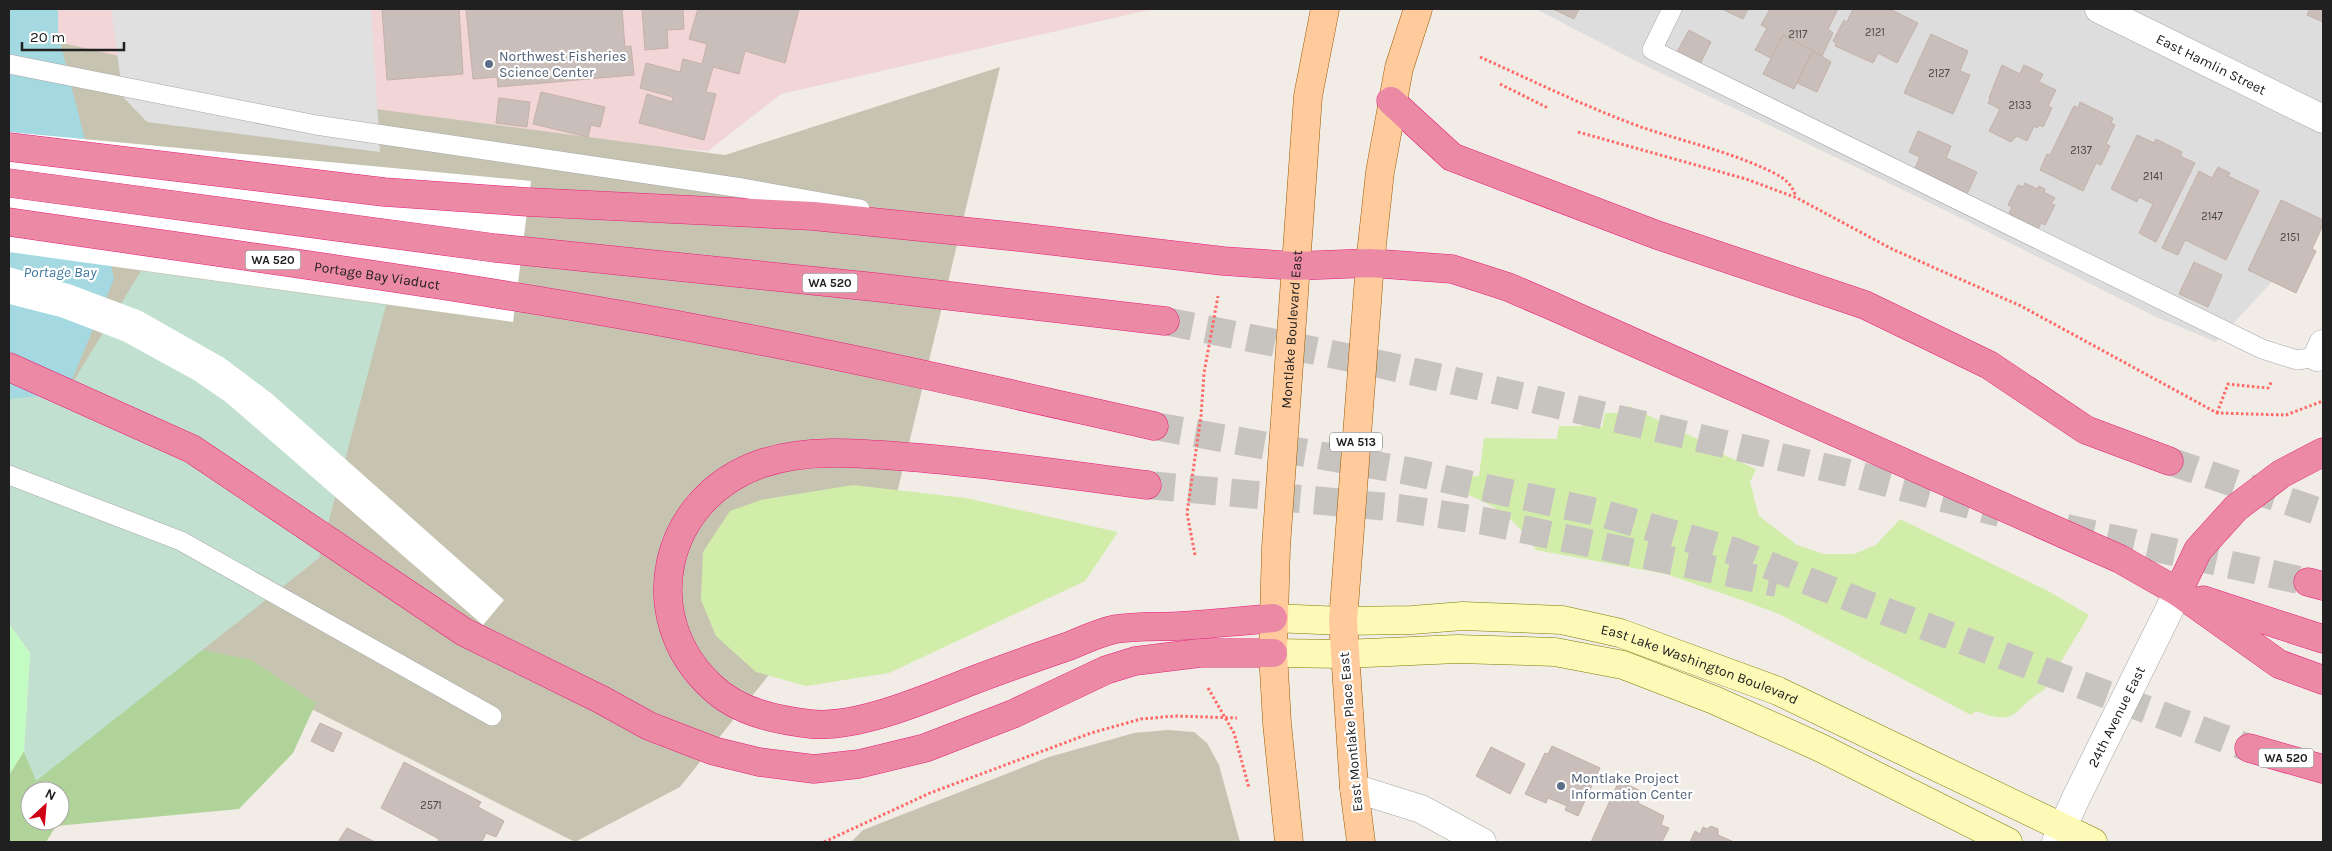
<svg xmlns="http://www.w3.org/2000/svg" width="2332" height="851" font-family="Karla,sans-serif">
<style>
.residential{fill:#dedddd}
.commercial{fill:#f2d5d6}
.construction{fill:#c6c4b1}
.grass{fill:#d2edaa}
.forest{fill:#afd399;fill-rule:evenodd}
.wetland{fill:#c2e0cf}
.park{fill:#c3fcc2}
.parking{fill:#e0e0e0}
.water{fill:#a4d9e1}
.pier{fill:#fff}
.building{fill:#c9beb9;stroke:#c4b1a7}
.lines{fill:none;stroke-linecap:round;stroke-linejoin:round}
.motorway-tunnel{stroke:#c7c3be;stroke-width:28;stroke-dasharray:28 14;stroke-linecap:butt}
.service-casing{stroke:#a7a7a7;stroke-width:20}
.minor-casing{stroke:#a7a7a7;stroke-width:29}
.tertiary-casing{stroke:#a7a7a7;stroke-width:29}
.secondary-casing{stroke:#7d7e00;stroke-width:29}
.primary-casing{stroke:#9c5900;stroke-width:29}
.motorway-casing{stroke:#e51d76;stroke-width:29}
.path{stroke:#ff6a69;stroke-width:3;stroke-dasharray:2.5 2.5;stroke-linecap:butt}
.service{stroke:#fff;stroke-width:19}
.minor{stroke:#fff;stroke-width:28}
.tertiary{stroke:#fff;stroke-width:28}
.secondary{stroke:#fdfab8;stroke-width:28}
.primary{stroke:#ffcb9d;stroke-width:28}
.motorway{stroke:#ec8aa6;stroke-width:28}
.service-dot{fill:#5c6f8a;stroke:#fff;stroke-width:2}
.labels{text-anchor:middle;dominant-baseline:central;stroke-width:4.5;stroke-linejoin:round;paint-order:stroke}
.number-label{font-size:11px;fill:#4a4846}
.shield{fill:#fff;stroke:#636363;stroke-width:1}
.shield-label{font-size:12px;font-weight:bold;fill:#202020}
.service-label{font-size:14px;fill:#4e5e75;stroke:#fff;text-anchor:start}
.street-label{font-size:14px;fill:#202020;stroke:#fff}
.water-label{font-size:15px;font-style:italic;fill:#3e779d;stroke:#fff}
</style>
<rect width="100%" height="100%" fill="#f1ece6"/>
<!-- residential -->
<polygon class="residential" points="1536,9 2323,9 2323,227 2216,342 2154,316 1957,216 1632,59"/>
<!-- commercial -->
<polygon class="commercial" points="58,9 1153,9 781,94 708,151 506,133 84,136 58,33"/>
<!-- construction -->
<g class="construction">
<polygon points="9,31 323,102 725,155 1000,67 890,522 680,787 575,842 246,676 133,663 9,568"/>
<polygon points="1168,730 1194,732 1207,743 1219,765 1240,842 851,842 863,830 1049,757 1134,733"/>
</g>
<!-- grass -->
<g class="grass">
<path d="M1629 406 1716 448 1715 451 1756 469 1750 482 1759 516 1797 545 1824 554H1854L1876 545 1900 519 2048 591 2089 615 2044 690C2012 708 2020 728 1976 711L1971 715 1779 614 1744 601 1666 574 1536 550C1512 515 1497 506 1458 491L1462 477 1479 476 1484 438 1557 439 1559 426H1582V422H1598V426L1602 427 1605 413H1622V417L1625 418Z"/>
<polygon points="853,485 966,498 1118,532 1085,581 889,673 806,686 756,672 716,636 701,600 703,552 730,511 761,500"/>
</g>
<!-- forest -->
<path class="forest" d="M202 650 251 660 316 703 293 753 239 809 56 826 46 842H9V775L24 751 36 780ZM30 791H60V821H30Z"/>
<!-- wetland -->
<polygon class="wetland" points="141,271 386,305 319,558 36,781 24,751 30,653 9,624 9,308 68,390"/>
<!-- park -->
<polygon class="park" points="9,624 30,653 24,751 9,775"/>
<!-- parking -->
<polygon class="parking" points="111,9 371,9 380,152 147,122 123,97"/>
<!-- water -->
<polygon class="water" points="9,9 58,9 58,34 84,136 114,279 66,394 9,399"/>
<!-- pier -->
<g class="pier">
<polygon points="9,132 531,181 513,322 9,252"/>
<polygon points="9,267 72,285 141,311 224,358 272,394 504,600 483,625 226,402 194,380 123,341 60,317 9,304"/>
</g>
<!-- building -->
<g class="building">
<polygon points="382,9 459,9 463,74 387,80"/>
<polygon points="466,9 622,9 625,47 631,46 634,75 498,87 497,77 473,79"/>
<polygon points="642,9 683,9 684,29 667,30 668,48 645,50"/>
<polygon points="698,9 799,9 785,63 745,51 739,74 713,67 706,92 716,94 704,140 639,123 647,94 672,102 673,97 640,88 646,63 680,72 683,59 702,64 707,44 689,39"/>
<polygon points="1553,9 1579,9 1574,19"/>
<polygon points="1722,9 1748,9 1743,19"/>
<polygon points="1770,9 1838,9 1828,29 1833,33 1822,56 1783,35 1771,58 1755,50 1767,28 1761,25"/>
<polygon points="1853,9 1890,9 1918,23 1897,63 1878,53 1873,63 1835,46 1836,43 1833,41 1844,20 1847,22"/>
<polygon points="2310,9 2323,9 2323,22 2307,15"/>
<polygon points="1689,30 1711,42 1700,64 1677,52"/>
<polygon points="1931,34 1968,51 1960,71 1970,75 1953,114 1904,93"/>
<polygon points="1783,35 1813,51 1794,89 1763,74"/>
<polygon points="1813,51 1831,62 1817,92 1797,83"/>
<polygon points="2002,65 2020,74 2024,65 2043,74 2039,82 2056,90 2048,106 2052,108 2043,127 2039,125 2037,128 2034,126 2027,141 2017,136 2011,142 1989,131 2000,109 1988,103 1990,99 1989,98"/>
<polygon points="541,92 605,107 600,127 591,125 588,137 533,124"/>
<polygon points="499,98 530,102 527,127 496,123"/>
<polygon points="2080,102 2113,118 2111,123 2115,125 2106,144 2110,146 2101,165 2096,163 2083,191 2040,170 2047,154 2050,155 2074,106 2078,108"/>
<polygon points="1918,131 1951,146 1946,158 1977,172 1967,194 1914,170 1920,157 1909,152"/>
<polygon points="2137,135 2154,143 2156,139 2182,152 2180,156 2195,163 2156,242 2139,233 2153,204 2139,197 2137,202 2111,189"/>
<polygon points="2218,167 2230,173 2228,176 2259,191 2226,260 2185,240 2178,255 2162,248 2199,171 2212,178"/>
<polygon points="2025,183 2037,189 2039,186 2045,189 2044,192 2055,198 2051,204 2055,205 2045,225 2041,223 2038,229 2009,214 2012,207 2008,205 2018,185 2023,187"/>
<polygon points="2281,200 2323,220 2323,225 2312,249 2316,251 2296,293 2248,270"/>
<polygon points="2194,262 2222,275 2208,307 2179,294"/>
<polygon points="320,723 342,733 333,752 311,741"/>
<polygon points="1552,746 1600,768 1578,816 1565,810 1567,806 1548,798 1546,803 1525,794 1545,753 1548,754"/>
<polygon points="1491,747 1525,764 1510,794 1476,776"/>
<polygon points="404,762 481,802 478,807 504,821 496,837 486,833 482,842 437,842 439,839 381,808"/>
<polygon points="1619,781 1643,792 1638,803 1664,816 1661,825 1669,828 1662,842 1591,842"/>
<polygon points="1711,826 1718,829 1718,835 1734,842 1690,842 1695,831 1700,834 1703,827 1707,829"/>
<polygon points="347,828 375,842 338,842"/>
</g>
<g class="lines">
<!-- motorway-tunnel -->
<g class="motorway-tunnel">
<polyline points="1165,321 1366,361 1486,388 1853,474 2000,513"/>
<polyline points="1154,426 1408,471 1601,513 1733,551 1858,601 2249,748"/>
<polyline points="2169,461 2323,513"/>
<polyline points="1147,485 1399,508 1484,521 1777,583"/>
<polyline points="2066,528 2308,582"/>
</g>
<!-- service casing -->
<g class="service-casing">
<g id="service">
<polyline points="1672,9 1652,50 2262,349 2297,360 2317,357"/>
<polyline points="9,64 316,125 742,188 860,209"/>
<polyline points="9,475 181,541 492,716"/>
</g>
</g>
<!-- minor casing -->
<g class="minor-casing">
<g id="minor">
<path id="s1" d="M2099 9 2323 119"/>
<polyline points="2317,357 2323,344"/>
<polyline points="1354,788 1421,809 1482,842"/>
</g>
</g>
<!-- tertiary casing -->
<g class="tertiary-casing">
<g id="tertiary">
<path id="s2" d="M2056 842 2076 798 2178 592"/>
</g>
</g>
<!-- secondary casing -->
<g class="secondary-casing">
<g id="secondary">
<path id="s3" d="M1273 618 1343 621 1412 620 1463 616 1562 620 1620 633 1778 691 2093 842"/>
<polyline points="1273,653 1344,654 1457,649 1555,652 1623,665 1714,700 1821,748 2008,842"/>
</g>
</g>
<!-- primary casing -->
<g class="primary-casing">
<g id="primary">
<path id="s4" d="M1289 842 1277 723 1273 653 1276 547 1308 96 1325 9"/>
<polyline points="1361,842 1354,788 1343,621 1370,263 1380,172 1399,68 1418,9"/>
</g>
</g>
<!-- motorway casing -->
<g class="motorway-casing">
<g id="motorway">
<polyline points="1391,101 1452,157 1657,235 1865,305 1989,365 2086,430 2169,461"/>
<polyline points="9,147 384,192 528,202 813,216 1019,237 1223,261 1295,266 1370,263 1452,269 1508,287 1550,305 2120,559 2178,592 2279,664 2323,680"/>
<polyline points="9,183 495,248 874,287 1165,321"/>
<path id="s5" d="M9 222C248 257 488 288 725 334 869 361 1011 394 1154 426"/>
<polyline points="9,367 192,449 464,632 602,700 649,726 714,751 759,762 814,769 859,764 925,748 1013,714 1106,670 1135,661 1200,653 1273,653"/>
<path d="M1147 485C1068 475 989 463 909 457 860 453 807 448 760 464 662 499 636 617 712 687 738 712 776 720 811 724 858 729 930 697 974 680 1005 668 1037 657 1069 646 1084 640 1100 632 1116 629 1137 626 1159 627 1179 626 1211 624 1242 621 1273 618"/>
<polyline points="2308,582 2323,586"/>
<polyline points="2178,592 2198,550 2236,508 2281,474 2323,452"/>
<polyline points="2203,600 2323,639"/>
<polyline points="2249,748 2323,769"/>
</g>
</g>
<!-- path -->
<g class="path">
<path d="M1480 57C1533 81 1586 107 1641 127 1685 142 1732 152 1774 173 1786 179 1792 185 1796 197"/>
<polyline points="1500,84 1548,108"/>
<polyline points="1578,132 1746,179 1797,198 1892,249 2021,306 2217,413 2286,415 2323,401"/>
<polyline points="2217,413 2228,384 2268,388 2272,381"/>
<polyline points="1195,555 1187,513 1201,416 1204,373 1218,296"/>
<polyline points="1208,688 1234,733 1249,788"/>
<polyline points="824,842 930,793 1091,733 1141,719 1175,716 1237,718"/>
</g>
<!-- service -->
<use href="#service" class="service"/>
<!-- minor -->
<use href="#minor" class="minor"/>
<!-- tertiary -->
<use href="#tertiary" class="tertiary"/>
<!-- secondary -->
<use href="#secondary" class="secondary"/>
<!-- primary -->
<use href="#primary" class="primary"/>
<!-- motorway -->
<use href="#motorway" class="motorway"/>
</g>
<!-- markers -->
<g class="service-dot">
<circle cx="489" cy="64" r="5"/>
<circle cx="1561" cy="786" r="5"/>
</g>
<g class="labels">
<!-- number labels -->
<g class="number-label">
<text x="1875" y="32">2121</text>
<text x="1798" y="34">2117</text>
<text x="1939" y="73">2127</text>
<text x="2020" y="105">2133</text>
<text x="2081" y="150">2137</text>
<text x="2153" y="176">2141</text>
<text x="2212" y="216">2147</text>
<text x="2290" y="237">2151</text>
<text x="431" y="805">2571</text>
</g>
<!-- shield labels -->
<g class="shield">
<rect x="245.5" y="250.5" width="55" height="19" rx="4"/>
<rect x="802.5" y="273.5" width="55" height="19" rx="4"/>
<rect x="1330" y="432.5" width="52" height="19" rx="4"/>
<rect x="2258.5" y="748.5" width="55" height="19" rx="4"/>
</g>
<g class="shield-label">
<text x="273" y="260">WA 520</text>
<text x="830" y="283">WA 520</text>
<text x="1356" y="442">WA 513</text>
<text x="2286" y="758">WA 520</text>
</g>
<!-- service labels -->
<g class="service-label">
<text x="499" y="56">Northwest Fisheries<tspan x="499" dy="16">Science Center</tspan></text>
<text x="1571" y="778">Montlake Project<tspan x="1571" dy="16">Information Center</tspan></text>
</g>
<!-- street labels -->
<g class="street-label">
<text stroke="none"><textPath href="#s1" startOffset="125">East Hamlin Street</textPath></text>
<text stroke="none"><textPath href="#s5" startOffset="372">Portage Bay Viaduct</textPath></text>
<text stroke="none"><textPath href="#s4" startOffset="514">Montlake Boulevard East</textPath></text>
<text stroke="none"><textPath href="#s3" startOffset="434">East Lake Washington Boulevard</textPath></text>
<text stroke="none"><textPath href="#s2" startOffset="139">24th Avenue East</textPath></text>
<text transform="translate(1351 732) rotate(-95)">East Montlake Place East</text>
</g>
<!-- water labels -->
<g class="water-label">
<text x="60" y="272">Portage Bay</text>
</g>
</g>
<!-- border -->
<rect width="2332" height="851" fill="none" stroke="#202020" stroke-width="20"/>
<!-- north arrow -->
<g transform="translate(45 806) rotate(26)"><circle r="24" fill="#ffffff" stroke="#a6a6a6"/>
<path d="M0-4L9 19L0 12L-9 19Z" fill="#d00015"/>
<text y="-8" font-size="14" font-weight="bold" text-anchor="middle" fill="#202020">N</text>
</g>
<!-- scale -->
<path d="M22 42v8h102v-8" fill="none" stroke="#202020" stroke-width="2.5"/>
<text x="30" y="42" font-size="15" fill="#202020" stroke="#ffffff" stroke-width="4" paint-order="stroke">20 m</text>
</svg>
